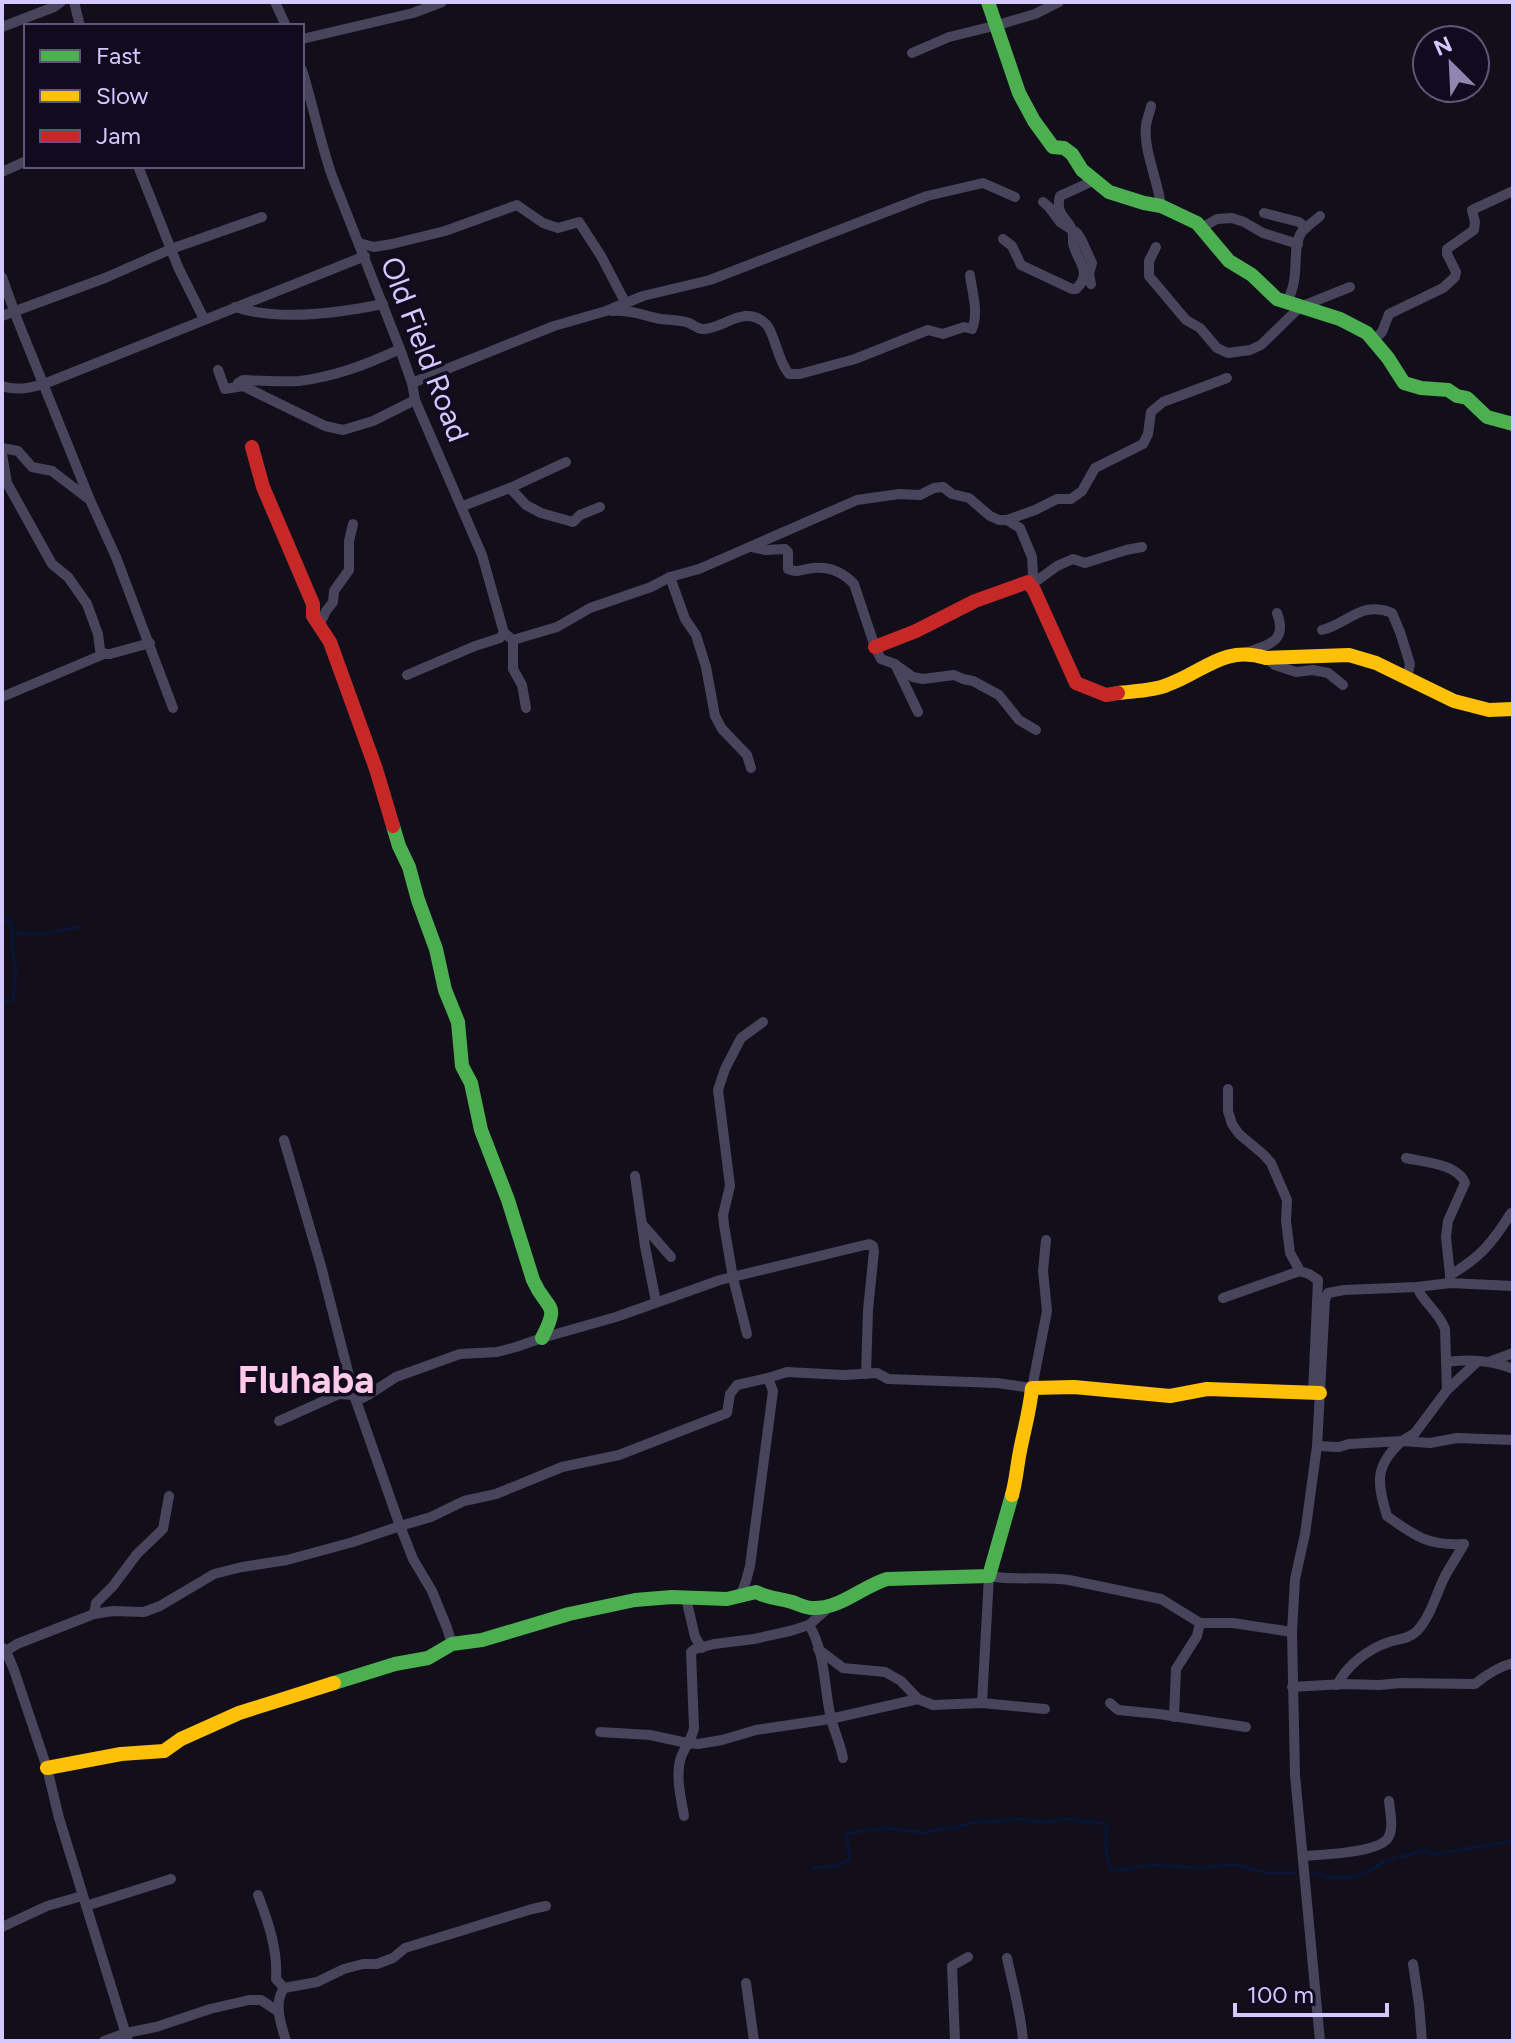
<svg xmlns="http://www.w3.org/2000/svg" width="1515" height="2043" font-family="Figtree,sans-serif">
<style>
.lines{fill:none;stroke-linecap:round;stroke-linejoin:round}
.stream{stroke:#081537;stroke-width:3}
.street{stroke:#47445b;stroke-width:10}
.fast{stroke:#4caf50;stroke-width:14}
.slow{stroke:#ffc107;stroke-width:14}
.jam{stroke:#c62828;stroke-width:14}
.labels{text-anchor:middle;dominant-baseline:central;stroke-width:7;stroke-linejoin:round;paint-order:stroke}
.street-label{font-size:30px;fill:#d3c8ff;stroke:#100b1e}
.district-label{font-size:38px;font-weight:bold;fill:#ffcae7;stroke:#100b1e}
</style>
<rect width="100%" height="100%" fill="#120f1a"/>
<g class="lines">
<!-- stream -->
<g class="stream">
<path d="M2 921 7 920 11 921 12 930C31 940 60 930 80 927"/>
<polyline points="2,1003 13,999 16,969 12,950 12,931"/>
<polyline points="1401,1857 1425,1850 1435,1854 1513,1841"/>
<path d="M813 1868 837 1866 849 1860C851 1851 846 1844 847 1835L850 1833 887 1828 925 1833 943 1828H955L969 1823 1021 1819 1040 1822 1073 1819 1082 1822 1090 1821 1106 1824C1110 1836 1108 1824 1106 1837 1105 1847 1107 1862 1112 1871L1151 1865 1202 1868 1233 1864 1266 1873H1295"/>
<polyline points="1313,1872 1328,1877 1350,1877 1364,1874 1383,1862 1396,1858"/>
</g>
<!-- street -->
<g class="street">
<polyline points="74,2 80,26"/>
<polyline points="275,2 286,26"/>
<polyline points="2,27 54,7 61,2"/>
<polyline points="302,39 413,13 442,2"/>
<polyline points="912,53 949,37 998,25 1035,14 1059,2"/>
<path d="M302 70C313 105 320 141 332 176L400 349 412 383 415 400 482 555 504 633 513 640"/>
<path d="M1151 106C1150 112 1147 119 1146 125 1143 150 1158 180 1161 206"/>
<polyline points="138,166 178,267 204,319"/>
<polyline points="2,172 26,161"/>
<polyline points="1043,202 1049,207 1060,222 1077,233 1082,241 1092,263 1089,274 1091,284"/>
<polyline points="1264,213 1299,222 1306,228"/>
<polyline points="1201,228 1217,219 1232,218 1244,222 1263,233 1298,244"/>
<path d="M1003 239 1012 246 1021 265 1072 289H1076C1094 272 1076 260 1073 243 1073 241 1073 232 1072 230 1067 217 1055 215 1060 196L1095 180"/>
<polyline points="359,243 374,247 392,244 445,231 517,205 543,223 558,228 579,222 601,256 625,302"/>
<polyline points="1156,247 1149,261 1149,276 1186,320 1200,328 1217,348 1228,353 1250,350 1261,345 1300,307 1350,287"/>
<polyline points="2,277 17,319 90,500 116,557 173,708"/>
<path d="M1287 301C1301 278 1291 249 1301 233 1305 227 1315 221 1320 216"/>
<path d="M235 307C277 321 339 313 383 304"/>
<path d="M612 311C629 309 645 316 661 319 669 320 678 320 686 322 692 323 695 328 702 329 723 330 744 303 766 324 775 333 777 360 789 374H800L855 359 928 330 943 334 964 327 972 329C979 312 972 292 970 275"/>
<polyline points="2,316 105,278 171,249 262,217"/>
<polyline points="1374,340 1382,332 1389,314 1443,288 1455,277 1456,272 1447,254 1447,249 1474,230 1475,222 1472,210 1513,191"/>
<polyline points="218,370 225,389 243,386 325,426 343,430 373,421 415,400"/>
<path d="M238 383 243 380C261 381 280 382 299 381 335 377 368 364 400 349"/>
<polyline points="412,383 554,326 606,311 643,296 710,280 927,196 983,183 1015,197"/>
<path d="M2 386C16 391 30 388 44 384L365 256"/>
<polyline points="2,448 18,451 32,467 52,471 90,500"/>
<polyline points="2,454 7,483 52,564 68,577 87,604 98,634 100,650 104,654 110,654 150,643"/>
<polyline points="510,488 566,462"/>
<polyline points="463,506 510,488 526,505 541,513 573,522 580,515 600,507"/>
<polyline points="1007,520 1035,510 1057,499 1071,499 1082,491 1095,468 1143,444 1148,434 1151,412 1163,402 1227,378"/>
<path d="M752 547 766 550 785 549 788 552V569C796 572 799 571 807 569 826 565 841 570 854 584L875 647 881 659 895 664 918 712"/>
<polyline points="670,577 685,619 696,635 706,667 715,716 722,729 747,755 751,768"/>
<polyline points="1031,585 1057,566 1073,559 1085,563 1126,550 1142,547"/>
<polyline points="319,626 326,611 333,602 334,591 349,570 349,541 353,524"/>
<path d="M1322 630C1348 624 1361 600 1392 613L1400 632 1410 664 1407 678"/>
<polyline points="513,640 557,627 590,608 651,587 670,577 699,569 857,500 899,494 920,495 934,488 943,487 952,494 969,498 990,516 999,520 1007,520 1020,528 1032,557 1033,575 1031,585"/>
<polyline points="513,640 513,669 522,685 526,708"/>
<path d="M1245 653C1268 645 1288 642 1277 613"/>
<polyline points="1266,658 1275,665 1296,672 1313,670 1328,673 1343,685"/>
<polyline points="896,665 913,677 923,679 954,675 963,679 973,681 999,695 1019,720 1036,730"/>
<polyline points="407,675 475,646 500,638 504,633"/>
<polyline points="2,697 104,654"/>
<polyline points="1228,1089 1228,1111 1232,1124 1239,1134 1264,1155 1271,1163 1287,1200 1286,1221 1290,1253 1300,1271 1309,1274 1318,1280 1313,1393"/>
<path d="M1406 1158C1424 1162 1458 1164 1465 1183L1448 1221 1446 1237 1450 1275"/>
<polyline points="635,1176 645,1246 656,1302"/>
<polyline points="643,1225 671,1257"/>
<path d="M1450 1281V1275C1480 1258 1493 1242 1511 1213"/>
<polyline points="1223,1298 1300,1271"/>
<polyline points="747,1334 733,1278 724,1225 723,1215 730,1186 718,1090 725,1069 741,1038 763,1022"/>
<path d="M1446 1362C1469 1359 1492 1360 1513 1369"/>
<polyline points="1489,1362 1513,1353"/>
<polyline points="768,1378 787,1372 844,1375 877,1373 888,1379 997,1383 1032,1388 1047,1311 1043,1271 1046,1240"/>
<polyline points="1447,1390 1478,1361"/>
<polyline points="356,1401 368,1395 396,1377 460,1354 497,1352 516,1347 542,1338 616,1317 720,1280 869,1244 873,1246 874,1251 868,1310 866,1374"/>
<polyline points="279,1421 339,1394 354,1395"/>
<path d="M1317 1446 1339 1447 1349 1444 1402 1441 1415 1433 1447 1390 1445 1329C1438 1310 1422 1302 1417 1287"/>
<path d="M1464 1544C1428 1546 1415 1536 1387 1516 1377 1483 1374 1466 1402 1441L1430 1443 1457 1438 1513 1440"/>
<polyline points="686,1598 695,1637 702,1648"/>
<polyline points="94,1614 96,1603 113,1586 137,1554 163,1529 169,1496"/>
<path d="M809 1625C825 1651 824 1685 830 1714 833 1729 840 1742 843 1758"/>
<polyline points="452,1644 447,1628 432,1591 413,1559 400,1526 431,1517 464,1501 496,1494 562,1467 619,1455 727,1413 730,1394 737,1385 768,1378 773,1391 750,1566 746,1581 740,1596"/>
<polyline points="3,1648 6,1651 14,1670 47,1768 59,1818 128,2041"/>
<polyline points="818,1649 843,1668 885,1672 901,1681 918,1699 933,1705 982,1703 1045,1709"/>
<polyline points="6,1651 17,1644 94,1614 113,1611 144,1612 160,1606 214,1574 242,1567 287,1560 353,1542 400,1526 354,1395 321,1266 284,1140"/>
<path d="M1337 1685C1347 1665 1368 1649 1389 1642 1398 1639 1409 1639 1417 1631 1431 1616 1436 1594 1445 1576 1451 1565 1458 1555 1464 1544"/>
<path d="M1292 1687 1343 1684 1379 1685 1401 1683 1475 1684C1487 1674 1498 1667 1513 1663"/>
<path d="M982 1703 989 1576C1015 1581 1042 1576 1069 1580L1161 1599 1200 1623H1233L1292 1632"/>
<polyline points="1110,1703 1118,1710 1159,1714 1246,1727"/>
<polyline points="1174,1717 1176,1669 1197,1636 1200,1623"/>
<polyline points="600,1732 650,1735 687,1743 698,1744 722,1740 756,1730 830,1719 918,1699"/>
<path d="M684 1816C681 1797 675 1776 681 1757 685 1747 692 1739 694 1728L691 1652 695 1649 714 1644 754 1639 790 1631 809 1625 828 1608"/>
<path d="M1303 1856C1320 1855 1378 1853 1388 1838 1394 1828 1390 1812 1389 1801"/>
<path d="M258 1895C268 1921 278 1950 276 1979L284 1988"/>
<polyline points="86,1906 171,1879"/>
<polyline points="2,1927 47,1906 82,1896"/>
<path d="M1007 1958C1013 1986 1021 2013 1023 2041"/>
<polyline points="1413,1964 1419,2004 1422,2041"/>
<polyline points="746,1983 754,2041"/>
<polyline points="284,1988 317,1982 344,1969 363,1964 377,1964 393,1958 405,1948 532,1909 546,1906"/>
<path d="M284 1988C273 2004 281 2024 286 2041"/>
<polyline points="104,2041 126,2033 156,2027 210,2009 249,2000 261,2000 279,2012"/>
<polyline points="955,2041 952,1966 968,1957"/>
<polyline points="1320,2041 1295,1775 1292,1632 1295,1579 1305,1534 1317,1446 1325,1300 1328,1293 1344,1290 1417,1287 1450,1283 1513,1286"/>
</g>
<!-- fast -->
<g class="fast">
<polyline points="988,2 1019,93 1034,121 1053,147 1064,148 1072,154 1082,170 1109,192 1144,203 1161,206 1197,223 1229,261 1252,275 1277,299 1340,319 1367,333 1388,358 1404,383 1421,388 1448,390 1457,396 1467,398 1487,417 1513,424"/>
<path d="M393 826 399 846 409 867 418 900 436 949 445 990 458 1022 462 1066 471 1083 481 1130 508 1200 533 1280C547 1312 561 1301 542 1338"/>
<path d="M334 1683 395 1664 428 1658 452 1644 482 1640 569 1614 635 1600 672 1597 727 1599 756 1592C770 1599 779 1598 792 1602 798 1604 804 1607 811 1608 839 1610 861 1587 887 1579L989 1576 1012 1495"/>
</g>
<!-- slow -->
<g class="slow">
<path d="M1118 693C1134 691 1153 691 1167 685 1204 672 1223 645 1266 658L1349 655 1376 663 1454 701 1489 710 1513 709"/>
<path d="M1012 1495C1016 1481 1017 1466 1020 1451 1024 1430 1030 1410 1032 1388L1074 1387 1170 1396 1207 1389 1320 1393"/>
<polyline points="47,1768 121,1754 164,1751 181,1739 239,1713 334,1683"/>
</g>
<!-- jam -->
<g class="jam">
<polyline points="252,447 263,487 313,604 313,616 330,642 376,769 393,826"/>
<polyline points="875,647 916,631 975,601 1028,582 1034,590 1076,683 1106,695 1118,693"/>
</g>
</g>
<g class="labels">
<!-- street labels -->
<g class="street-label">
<text transform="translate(425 349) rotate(69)">Old Field Road</text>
</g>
<!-- district labels -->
<g class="district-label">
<text x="306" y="1380">Fluhaba</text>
</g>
</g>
<!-- border -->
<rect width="1515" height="2043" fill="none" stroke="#d3c8ff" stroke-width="8"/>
<!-- legend -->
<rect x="24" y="24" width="280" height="144" fill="#100b1e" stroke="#5e5778" stroke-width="2"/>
<rect x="40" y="50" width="40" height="12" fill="#4caf50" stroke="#5e5778" stroke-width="2"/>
<text x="96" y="64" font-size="24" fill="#d3c8ff">Fast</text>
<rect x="40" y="90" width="40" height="12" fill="#ffc107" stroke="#5e5778" stroke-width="2"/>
<text x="96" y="104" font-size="24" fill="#d3c8ff">Slow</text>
<rect x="40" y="130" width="40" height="12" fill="#c62828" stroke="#5e5778" stroke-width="2"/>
<text x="96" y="144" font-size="24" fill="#d3c8ff">Jam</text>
<!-- north arrow -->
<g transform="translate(1451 64) rotate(336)"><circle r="38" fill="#100b1e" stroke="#5e5778" stroke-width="2"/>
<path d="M0-6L14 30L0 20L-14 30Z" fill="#8f87af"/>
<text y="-12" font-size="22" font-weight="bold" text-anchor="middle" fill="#d3c8ff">N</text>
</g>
<!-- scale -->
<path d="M1235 2003v12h152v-12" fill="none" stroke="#d3c8ff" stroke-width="4"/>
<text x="1247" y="2003" font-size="24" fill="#d3c8ff" stroke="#100b1e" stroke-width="6" paint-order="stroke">100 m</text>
</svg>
